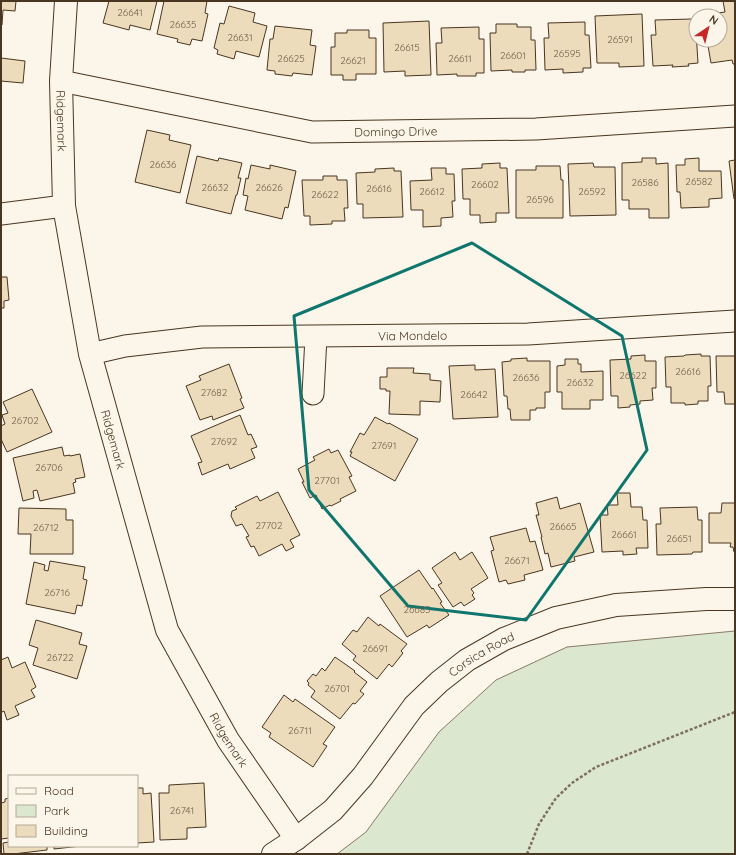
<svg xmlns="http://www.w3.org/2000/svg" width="736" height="855" font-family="Quicksand,sans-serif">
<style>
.green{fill:#dce7d0;stroke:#887966}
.building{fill:#ecdcbc;stroke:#4a3520}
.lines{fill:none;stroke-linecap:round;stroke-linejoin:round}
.street-casing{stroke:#4a3520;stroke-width:23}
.secondary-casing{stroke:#4a3520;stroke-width:24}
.path{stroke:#7f6f5c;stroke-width:2.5;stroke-dasharray:3 2;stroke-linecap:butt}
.street{stroke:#fbf6e9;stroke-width:21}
.secondary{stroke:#fbf6e9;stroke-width:22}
.marked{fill:none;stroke:#0f766e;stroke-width:3;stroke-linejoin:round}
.labels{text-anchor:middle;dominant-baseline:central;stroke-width:3;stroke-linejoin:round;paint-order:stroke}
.number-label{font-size:10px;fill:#725f47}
.street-label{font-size:12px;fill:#4a3520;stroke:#fbf6e9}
</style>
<rect width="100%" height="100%" fill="#fbf6e9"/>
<!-- green -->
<polygon class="green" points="735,631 735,854 337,854 366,832 439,732 496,680 567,647"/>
<!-- building -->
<g class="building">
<polygon points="1,1 16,1 15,11 3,10 2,25 1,25"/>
<polygon points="109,1 157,1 150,30 130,25 129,30 103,23"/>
<polygon points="164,1 207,1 205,13 208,14 202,41 192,39 190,45 177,42 178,39 157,34"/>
<polygon points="723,1 735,1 735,64 733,64 732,60 711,63 707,40 720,40 720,16 703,16 703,15 725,12"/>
<polygon points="229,6 255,13 253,22 267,26 259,57 236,51 234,59 217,54 218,50 214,48 220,23 224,24"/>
<polygon points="642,14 644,66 619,67 619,63 597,63 595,16"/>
<polygon points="692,19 693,31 696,31 698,63 688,64 689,66 672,67 673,65 653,66 651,35 656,35 655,20"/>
<polygon points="429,21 431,75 405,76 405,71 384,72 383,23"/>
<polygon points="585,22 585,35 589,35 591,68 583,68 583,72 563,73 563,69 545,70 544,38 549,38 548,23"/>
<polygon points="496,24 517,24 517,27 531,27 531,40 535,40 536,70 525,70 525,72 512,72 512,70 491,71 490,33 496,33"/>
<polygon points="275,26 312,30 310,45 316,46 312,75 293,73 292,76 275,74 275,71 267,70 270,39 273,39"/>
<polygon points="479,27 479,39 484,39 484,73 476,73 476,76 457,76 457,74 437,75 436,43 442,43 441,28"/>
<polygon points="347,30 369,30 369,38 376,38 376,74 356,74 356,80 343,80 343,75 331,75 331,47 335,47 335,33 347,33"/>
<polygon points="1,58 25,61 23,83 1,81"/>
<polygon points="147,130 170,135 169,140 191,145 180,193 135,182"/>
<polygon points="197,156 218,161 219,158 242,163 238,178 241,178 237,195 236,195 231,214 186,203"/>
<polygon points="642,158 656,158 656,164 668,163 669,218 649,218 649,209 629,209 629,200 622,200 622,163 642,162"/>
<polygon points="699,158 699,171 721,171 722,198 709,199 709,207 681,208 680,192 677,192 676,165 685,165 685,159"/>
<polygon points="735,160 735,199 734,199 729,161"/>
<polygon points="500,163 500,168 507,168 509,213 496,213 496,222 480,223 480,215 470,215 470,199 463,199 462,169 482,168 482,164"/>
<polygon points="593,163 594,167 615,167 616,215 570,216 568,164"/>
<polygon points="251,165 270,169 270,165 296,171 288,208 285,207 282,219 245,210 248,196 243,195 246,178 248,179"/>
<polygon points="536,166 560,166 561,180 563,180 563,218 516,218 516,170 536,170"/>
<polygon points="394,168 394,171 401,171 403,217 363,218 363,204 357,204 356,173 375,172 375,169"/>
<polygon points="431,168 446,168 446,174 454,174 455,201 452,201 453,217 441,218 441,226 423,227 423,210 411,210 410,181 432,180"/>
<polygon points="323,176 337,176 337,180 347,180 348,208 344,208 345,221 332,221 332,224 310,225 310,216 304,216 302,180 323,180"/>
<polygon points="1,277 7,277 9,300 4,301 4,308 1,308"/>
<polygon points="701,354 701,356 710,356 711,386 708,386 708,401 698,401 698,404 685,405 685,403 671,403 671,387 666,387 665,357 684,356 685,355"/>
<polygon points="645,355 645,361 656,361 656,388 652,388 653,400 640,401 640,404 630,405 630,407 618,408 618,396 611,396 610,360 631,359 631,356"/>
<polygon points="716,356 735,356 735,404 725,404 724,392 717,392"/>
<polygon points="527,358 527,361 550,361 550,392 545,392 545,408 536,408 536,410 530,410 530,420 511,420 510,409 508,409 507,396 504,396 502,362 511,361 511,359"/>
<polygon points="565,359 578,359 578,364 581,364 581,372 603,371 603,400 590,400 590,409 562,409 562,392 557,392 557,366 565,365"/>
<polygon points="229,364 242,398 240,399 244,408 213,420 212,416 200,420 186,386 201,380 199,376"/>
<polygon points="475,365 475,370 495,369 498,417 453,419 449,366"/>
<polygon points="387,368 414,368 413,373 430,374 430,380 441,381 440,402 420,401 420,415 389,414 390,391 386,391 386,389 380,389 380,377 387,377"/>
<polygon points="32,389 52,432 7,452 1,439 1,426 5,424 2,415 8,413 3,402"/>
<polygon points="240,415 248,435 251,434 257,447 251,449 255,458 230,469 228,464 202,475 198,463 202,462 191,436"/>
<polygon points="375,417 388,424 389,423 418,439 395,481 350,456 352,452 350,452 360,433 364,435"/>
<polygon points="62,447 64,456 70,455 70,456 80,454 85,477 75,479 76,482 73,483 75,493 40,501 37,490 33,491 34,498 23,501 13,458"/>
<polygon points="329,449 331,453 338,450 352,476 349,477 356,491 340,499 341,501 331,506 330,505 322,509 316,495 310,498 302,482 304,482 298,469 315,460 313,457"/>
<polygon points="278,492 300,535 290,540 294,547 286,551 282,544 259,556 254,546 251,547 246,537 249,536 242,524 236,526 231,516 232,511 237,509 235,507 257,496 260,501"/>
<polygon points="617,493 630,493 631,507 642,507 643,520 647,520 648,548 636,548 637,554 623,555 623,551 602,552 600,515 608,515 607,505 618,505"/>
<polygon points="557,497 560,509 580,503 594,552 574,557 575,561 551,567 548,553 545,554 541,537 542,537 536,515 539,515 536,503"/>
<polygon points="722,503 735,503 735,552 734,552 733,547 730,547 731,543 709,543 709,513 721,513"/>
<polygon points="697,507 698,520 702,520 702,552 693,552 692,554 657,555 656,524 661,524 660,508"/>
<polygon points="19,508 66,509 66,520 73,520 73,554 30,554 31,534 18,534"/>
<polygon points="526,528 530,542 535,541 543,570 524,575 525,580 508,584 506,580 499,582 491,551 494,550 490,537"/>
<polygon points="455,552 460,560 472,552 488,578 471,589 474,593 472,595 475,599 464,606 461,602 453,607 438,585 442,583 432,568"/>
<polygon points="50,561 85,567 83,579 87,580 82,606 77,605 75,614 26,604 34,562 45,565 44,570 48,571"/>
<polygon points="419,570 432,589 433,588 442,602 440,603 449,615 429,628 427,625 407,637 380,596"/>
<polygon points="368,617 379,626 380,624 407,644 401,651 403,653 392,667 389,664 377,679 353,660 356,656 342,644 353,630 357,632"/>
<polygon points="36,620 82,633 79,644 87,646 77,679 33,665 38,648 29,645"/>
<polygon points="8,657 12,668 25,662 36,687 31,690 35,697 15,706 19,715 7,720 4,711 2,712 1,710 1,660"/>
<polygon points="335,657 355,671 354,672 367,682 360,691 364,694 355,704 353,703 340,719 311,697 315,691 308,685 309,683 307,681 313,674 316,676 322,668 325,671"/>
<polygon points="284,695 293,702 295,699 335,727 323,744 327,746 313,767 269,737 271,733 262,727"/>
<polygon points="204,783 206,827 187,828 187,839 160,840 159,793 169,793 169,785"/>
<polygon points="137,788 143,788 143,794 151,793 154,842 137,843"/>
<polygon points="9,798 9,838 1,839 1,803 5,802 5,799"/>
<polygon points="9,842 9,846 47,846 47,850 13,854 4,854 3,843"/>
<polygon points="54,846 81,846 54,849"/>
</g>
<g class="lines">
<!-- street casing -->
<g class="street-casing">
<g id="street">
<path id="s1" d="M61 81 312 132 536 129 735 116"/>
<polyline points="1,214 64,206"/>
<path id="s2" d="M90 354 125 346 202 337 528 334 735 321"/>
<polyline points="313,394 316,337"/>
</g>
</g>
<!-- secondary casing -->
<g class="secondary-casing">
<g id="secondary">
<path id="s3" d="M66 1 61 81 64 206 90 354 167 630 228 740 296 839"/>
<path id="s4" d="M273 854 296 839 333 810 363 776 414 706 439 682 467 660 504 639 556 618 616 605 706 599H735"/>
</g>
</g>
<!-- path -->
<polyline class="path" points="527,854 539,824 556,798 572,783 596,767 735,712"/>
<!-- street -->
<use href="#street" class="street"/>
<!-- secondary -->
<use href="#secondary" class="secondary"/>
</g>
<!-- marked area -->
<path class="marked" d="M472 243 622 336 647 450 526 620 408 606 309 490 294 316Z"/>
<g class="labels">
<!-- number labels -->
<g class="number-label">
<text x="130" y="12">26641</text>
<text x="183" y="24">26635</text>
<text x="240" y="37">26631</text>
<text x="620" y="39">26591</text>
<text x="407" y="47">26615</text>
<text x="567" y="53">26595</text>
<text x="513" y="55">26601</text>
<text x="291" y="58">26625</text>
<text x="460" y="58">26611</text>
<text x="353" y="60">26621</text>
<text x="163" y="164">26636</text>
<text x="699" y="181">26582</text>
<text x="645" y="182">26586</text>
<text x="485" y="184">26602</text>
<text x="215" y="187">26632</text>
<text x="269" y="187">26626</text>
<text x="379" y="188">26616</text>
<text x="432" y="191">26612</text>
<text x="592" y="191">26592</text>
<text x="325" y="194">26622</text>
<text x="540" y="199">26596</text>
<text x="688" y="371">26616</text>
<text x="633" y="375">26622</text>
<text x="526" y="377">26636</text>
<text x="580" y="382">26632</text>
<text x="214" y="392">27682</text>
<text x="474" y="394">26642</text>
<text x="25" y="420">26702</text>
<text x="224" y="441">27692</text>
<text x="384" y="445">27691</text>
<text x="49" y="467">26706</text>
<text x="327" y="480">27701</text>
<text x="269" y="525">27702</text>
<text x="563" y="526">26665</text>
<text x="46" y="527">26712</text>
<text x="624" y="534">26661</text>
<text x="679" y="538">26651</text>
<text x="517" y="560">26671</text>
<text x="57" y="592">26716</text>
<text x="417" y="609">26685</text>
<text x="375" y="648">26691</text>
<text x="60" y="657">26722</text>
<text x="337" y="688">26701</text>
<text x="300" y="730">26711</text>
<text x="182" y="810">26741</text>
</g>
<!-- street labels -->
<g class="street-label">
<text stroke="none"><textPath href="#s3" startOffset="120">Ridgemark</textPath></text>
<text stroke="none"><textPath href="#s1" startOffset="340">Domingo Drive</textPath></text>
<text stroke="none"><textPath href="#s2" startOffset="324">Via Mondelo</textPath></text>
<text stroke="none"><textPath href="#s3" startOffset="444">Ridgemark</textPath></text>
<text stroke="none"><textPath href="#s4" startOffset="292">Corsica Road</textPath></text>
<text stroke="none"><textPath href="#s3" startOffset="768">Ridgemark</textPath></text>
</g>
</g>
<!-- border -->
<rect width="736" height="855" fill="none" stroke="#4a3520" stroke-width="4"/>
<!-- legend -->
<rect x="8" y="775" width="130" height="72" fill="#fbf6e9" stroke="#b4a999"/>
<rect x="16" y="788" width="20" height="6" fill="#fbf6e9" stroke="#b4a999"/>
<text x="44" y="795" font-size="12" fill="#4a3520">Road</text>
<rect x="16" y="805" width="20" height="12" fill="#dce7d0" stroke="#b4a999"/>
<text x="44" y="815" font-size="12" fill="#4a3520">Park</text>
<rect x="16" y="825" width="20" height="12" fill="#ecdcbc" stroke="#b4a999"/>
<text x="44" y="835" font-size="12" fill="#4a3520">Building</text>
<!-- north arrow -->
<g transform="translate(708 28) rotate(35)"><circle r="19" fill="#fbf6e9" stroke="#b4a999"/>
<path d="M0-3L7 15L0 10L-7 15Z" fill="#c62828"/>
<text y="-6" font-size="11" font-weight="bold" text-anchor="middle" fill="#4a3520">N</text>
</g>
</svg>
